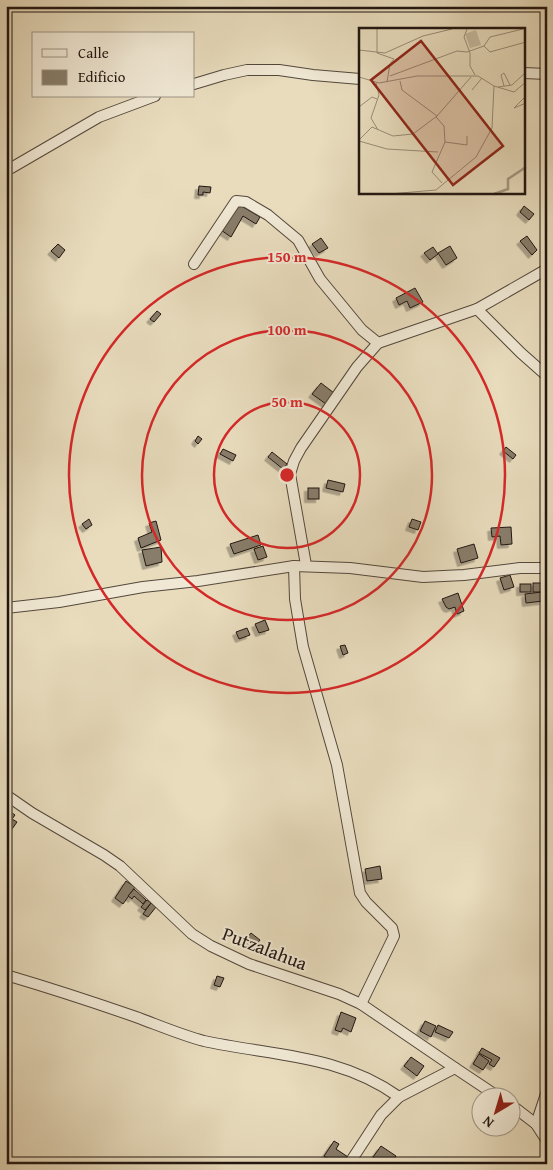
<svg xmlns="http://www.w3.org/2000/svg" width="553" height="1170" font-family="'Gentium Book Plus',serif">
<style>
.building{fill:#887d6a;stroke:#211611;filter:url(#shadow)}
.lines{fill:none;stroke-linecap:round;stroke-linejoin:round}
.minor-casing{stroke:#53483c;stroke-width:12}
.minor{stroke:#f0e8d4;stroke-width:10}
.ring{fill:none;stroke:#d62828;stroke-width:2.5}
.labels{text-anchor:middle;dominant-baseline:central;stroke-width:4;stroke-linejoin:round;paint-order:stroke}
.street-label{font-size:19px;fill:#211611;stroke:#f0e8d4}
.inset-river{fill:none;stroke:#a49983;stroke-width:2.5}
.inset-road{fill:none;stroke:#988d78;stroke-width:1}
.view{fill:#8f2418;fill-opacity:0.15;stroke:#8f2418;stroke-width:2.5}
.inset-edge{fill:none;stroke:#211611;stroke-width:2.5}
.centre{fill:#d62828;stroke:#f0e8d4;stroke-width:2.5}
.ring-label{font-size:15px;text-anchor:middle;font-weight:bold;fill:#d62828;stroke:#f0e8d4;stroke-width:4;stroke-linejoin:round;paint-order:stroke}
</style>
<defs>
<filter id="shadow"><feDropShadow dx="-3.5" dy="3.5" stdDeviation="0" flood-color="#0004"/></filter>
</defs>
<rect width="100%" height="100%" fill="#e8dcbd"/>
<filter id="stains"><feTurbulence type="fractalNoise" baseFrequency=".004" numOctaves="4"/><feColorMatrix values="0 0 0 0 .2 0 0 0 0 .09 0 0 0 0 .02 0 0 0 .5 -.17"/></filter>
<radialGradient id="worn" r=".72"><stop offset=".6" stop-color="#630" stop-opacity="0"/><stop offset="1" stop-color="#630" stop-opacity=".3"/></radialGradient>
<!-- building -->
<g class="building">
<polygon points="199,186 211,187 210,193 203,192 203,195 198,195"/>
<polygon points="238,204 260,217 256,224 243,216 231,237 221,230"/>
<polygon points="524,206 534,214 529,220 520,212"/>
<polygon points="527,236 537,250 532,255 520,241"/>
<polygon points="321,238 328,248 319,253 312,244"/>
<polygon points="58,244 65,250 59,258 51,251"/>
<polygon points="450,246 457,258 446,265 438,253"/>
<polygon points="433,247 438,254 430,260 424,253"/>
<polygon points="415,288 423,302 410,308 407,301 399,305 396,298"/>
<polygon points="157,311 161,314 154,322 150,319"/>
<polygon points="321,383 334,393 326,404 312,394"/>
<polygon points="198,436 202,439 198,444 195,441"/>
<polygon points="506,447 516,455 513,459 503,451"/>
<polygon points="223,449 236,455 233,461 220,454"/>
<polygon points="272,452 287,464 283,469 268,457"/>
<polygon points="328,480 345,484 343,492 326,488"/>
<rect x="308" y="488" width="11" height="11"/>
<polygon points="89,519 92,525 86,529 82,524"/>
<polygon points="412,519 421,522 418,530 409,527"/>
<polygon points="156,521 161,540 141,548 138,538 152,532 149,523"/>
<polygon points="511,527 512,544 501,545 500,536 492,537 491,528"/>
<polygon points="258,535 261,545 234,554 230,544"/>
<polygon points="474,544 478,558 461,563 457,549"/>
<polygon points="263,546 267,557 258,560 254,549"/>
<polygon points="161,547 162,562 146,566 142,550"/>
<polygon points="510,575 514,587 504,590 500,578"/>
<rect x="533" y="583" width="12" height="9"/>
<rect x="520" y="584" width="11" height="8"/>
<polygon points="542,592 543,601 526,603 525,594"/>
<polygon points="458,593 464,611 457,614 455,607 449,609 446,607 442,599"/>
<polygon points="265,620 269,630 259,633 255,624"/>
<polygon points="247,628 250,635 239,639 236,632"/>
<polygon points="345,645 348,653 343,655 340,646"/>
<polygon points="8,810 15,815 12,819 17,822 10,832 6,830 6,812"/>
<polygon points="380,866 382,879 367,881 365,869"/>
<polygon points="126,881 135,887 123,904 115,898"/>
<polygon points="134,889 146,900 143,904 134,896 132,899 128,896"/>
<polygon points="147,900 151,903 145,910 141,907"/>
<polygon points="151,903 156,907 148,917 143,914"/>
<polygon points="251,933 260,940 256,945 247,938"/>
<polygon points="217,976 224,978 220,987 214,985"/>
<polygon points="341,1012 356,1018 351,1032 343,1028 341,1032 335,1030"/>
<polygon points="425,1021 436,1026 431,1037 420,1031"/>
<polygon points="438,1025 453,1032 449,1038 435,1032"/>
<polygon points="482,1048 500,1058 494,1067 489,1064 492,1060 479,1053"/>
<polygon points="479,1054 489,1061 483,1070 473,1064"/>
<polygon points="411,1057 424,1066 417,1076 404,1066"/>
<polygon points="334,1141 339,1144 336,1149 348,1157 343,1164 337,1164 324,1156"/>
<polygon points="381,1146 396,1156 391,1164 382,1164 373,1157"/>
</g>
<g class="lines">
<!-- minor casing -->
<g class="minor-casing">
<g id="minor">
<polyline points="524,73 547,74"/>
<polyline points="194,84 224,75 247,70 279,70 313,75 360,79"/>
<polyline points="6,171 99,117 155,96"/>
<polyline points="194,264 236,201 246,202 268,215 298,240 320,279 362,330 378,343"/>
<polyline points="477,309 521,353 547,376"/>
<polyline points="306,565 290,474 294,461 301,448 357,367 378,343 477,309 547,269"/>
<polyline points="294,566 295,599 303,647 337,765 360,893 366,902 392,928 394,936 361,1004"/>
<polyline points="6,608 59,602 143,587 198,581 294,566 350,568 423,577 464,575 520,568 547,568"/>
<polyline points="6,795 32,813 104,855 120,866 192,934 211,946 249,964 339,994 361,1004 455,1068 500,1098"/>
<path d="M6 975C50 988 93 1002 136 1017 158 1025 181 1035 204 1041 273 1056 339 1054 399 1097"/>
<polyline points="510,1104 536,1124 547,1141"/>
<polyline points="536,1124 547,1091"/>
<polyline points="349,1164 381,1115 399,1097 455,1068"/>
</g>
</g>
<!-- minor -->
<use href="#minor" class="minor"/>
</g>
<!-- distance rings -->
<g class="ring">
<circle cx="287" cy="475" r="73"/>
<circle cx="287" cy="475" r="145"/>
<circle cx="287" cy="475" r="218"/>
</g>
<g class="labels">
<!-- street labels -->
<g class="street-label">
<text transform="translate(265 948) rotate(21)">Putzalahua</text>
</g>
</g>
<!-- overview -->
<g transform="translate(359 28)">
<rect width="166" height="166" fill="#e8dcbd"/>
<path d="M117 2 122 17 111 20 106 6Z" fill="#c6baa0"/>
<path class="inset-river" d="M135 166 149 161V151L167 139"/>
<path class="inset-road" d="M18 1V25L35 31 31 36 28 54M108 1 105 9 111 25V38L116 47M125 18 131 9 164 1M0 22 26 25 64 8 93 1M31 48 98 23 108 24 125 18 131 24 167 14M0 49 20 55 58 48H119L135 58 155 64 167 54M41 53 43 62 78 88M17 55 20 67 12 90 19 102M145 58 142 47 145 45 151 57M139 59 153 57 167 44M113 62 123 50M167 68 155 80 167 75M0 79 13 69 18 71M77 89 85 98 86 114 73 144 83 155M0 112 13 99 34 108 54 106 78 88 112 49M0 113 28 121 79 124M86 114 108 117V108M30 166 77 162 117 129 133 100 135 58"/>
<path class="view" d="M62 13 144 118 94 157 12 52Z"/>
<rect width="166" height="166" class="inset-edge"/>
</g>
<circle cx="287" cy="475" r="8" class="centre"/>
<g class="ring-label">
<text x="287" y="262">150 m</text>
<text x="287" y="335">100 m</text>
<text x="287" y="407">50 m</text>
</g>
<!-- margin -->
<rect width="553" height="1170" fill="none" stroke="#e8dcbd" stroke-width="25"/>
<rect x="8" y="8" width="538" height="1155" fill="none" stroke="#211611" stroke-width="2.5"/>
<rect x="12" y="12" width="528" height="1145" fill="none" stroke="#211611"/>
<!-- legend -->
<rect x="32" y="32" width="162" height="65" fill="#f0e8d4" stroke="#9d9486"/>
<rect x="42" y="49" width="25" height="8" fill="#f0e8d4" stroke="#9d9486"/>
<text x="78" y="58" font-size="15" fill="#211611">Calle</text>
<rect x="42" y="70" width="25" height="15" fill="#887d6a" stroke="#9d9486"/>
<text x="78" y="82" font-size="15" fill="#211611">Edificio</text>
<!-- north arrow -->
<g transform="translate(496 1112) rotate(218)"><circle r="24" fill="#f0e8d4" stroke="#9d9486"/>
<path d="M0-4L9 19L0 12L-9 19Z" fill="#8f2418"/>
<text y="-8" font-size="14" font-weight="bold" text-anchor="middle" fill="#211611">N</text>
</g>
<rect width="100%" height="100%" filter="url(#stains)"/>
<rect width="100%" height="100%" fill="url(#worn)"/>
</svg>
